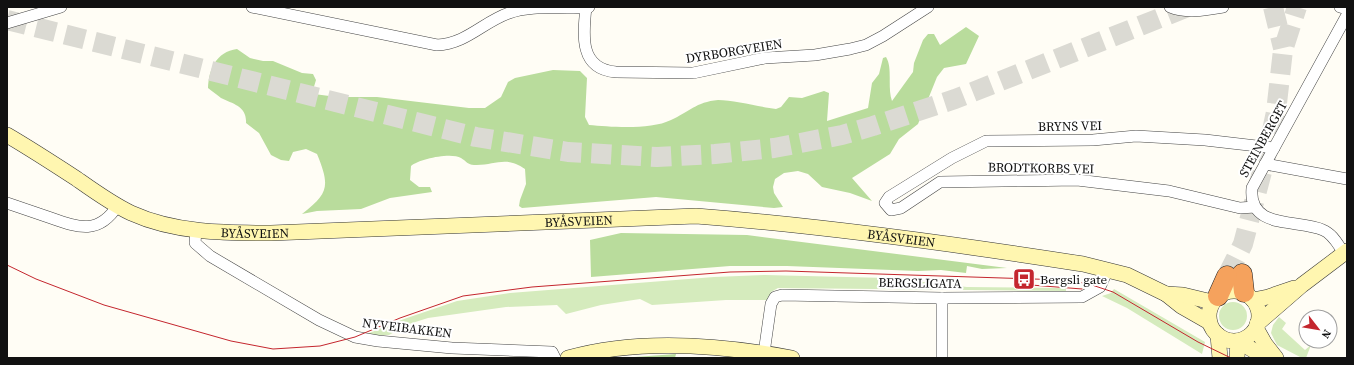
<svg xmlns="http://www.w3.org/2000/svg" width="1354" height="365" font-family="'Source Serif 4',serif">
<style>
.green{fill:#d5ebbd}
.forest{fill:#b9dc9c}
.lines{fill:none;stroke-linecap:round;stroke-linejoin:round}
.highway-tunnel{stroke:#dbdad3;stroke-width:20;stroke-dasharray:20 10;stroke-linecap:butt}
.street-casing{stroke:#444;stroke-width:12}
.secondary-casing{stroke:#333;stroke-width:16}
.highway-casing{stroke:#222;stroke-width:21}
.street{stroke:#fff;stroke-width:11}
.secondary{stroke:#fff6b0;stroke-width:15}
.highway{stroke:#f5a25d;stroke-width:20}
.tram{stroke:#c4262e;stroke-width:1}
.labels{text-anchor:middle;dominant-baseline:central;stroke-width:4;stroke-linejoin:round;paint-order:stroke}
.street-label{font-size:13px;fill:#111;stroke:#fff}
.poi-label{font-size:13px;fill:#111;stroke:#fff;text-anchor:start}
</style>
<rect width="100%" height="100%" fill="#fffdf5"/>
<!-- green -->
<g class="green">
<polygon points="765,275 888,278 967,287 1056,288 1066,288 1066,291 778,288 771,292 768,300 726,300 652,305 640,299 601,305 566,314 557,305 506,307 428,318 409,324 389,335 362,336 404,319 457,301 510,293 714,277"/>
<polygon points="1114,289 1205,342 1202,354 1127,308 1102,296 1111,293"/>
<circle cx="1233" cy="316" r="14"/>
<polygon points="1279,317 1286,323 1282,329 1305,350 1311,345 1306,358 1302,358 1277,345 1271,333 1273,325"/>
</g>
<!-- forest -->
<g class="forest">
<path d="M966 27 979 36 966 64 944 68 937 77 918 124 899 139 890 154 852 178 872 201 850 193 822 187 808 174 798 171 784 173 775 179 773 187 774 193 783 207 774 208 656 197 522 208 519 206 520 200 526 184 525 169C505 155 495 166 474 165 468 165 466 161 461 158 451 152 419 159 411 166L410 180 419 187H430L432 192 390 198 361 209 317 211 302 214C329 193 330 186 317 154L306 149 293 152 289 161 281 160 271 155 259 133 246 123C247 106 233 104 221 98 217 95 212 91 208 88 209 69 216 52 237 49L250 58 263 61H273L302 73 313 74 316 80 313 90 314 94 337 97H377L469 108H485L501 97 508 82 515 78 553 70 580 71 587 78 585 117 589 125C611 127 651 130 671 120 689 112 696 102 718 100 734 100 759 107 776 109L781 107 789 97 802 98 824 91 829 93 827 121 868 108 872 83 879 74 883 58 886 57C893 68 887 87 892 101L913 72 914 63 923 40 928 34H934L940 45Z"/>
<polygon points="621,233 747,235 1007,268 982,269 967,266 966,273 941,270 918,271 787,266 730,266 591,277 590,240"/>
<polygon points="676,354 675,358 621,358"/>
</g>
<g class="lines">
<!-- highway-tunnel -->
<g class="highway-tunnel">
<polyline points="1273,7 1283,48"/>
<polyline points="7,20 476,137 568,152 657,157 715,154 774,148 842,135 873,126 955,99 1188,7"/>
<polyline points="1227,276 1243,244 1268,149 1276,112 1283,50 1297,7"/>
</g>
<!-- street casing -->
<g class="street-casing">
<g id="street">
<path d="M252 7 437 45C466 44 483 22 509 13 534 4 563 10 589 7"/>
<path d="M586 7C583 35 579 69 616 72L693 73 765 58 815 55 850 49 866 45 883 36 928 7"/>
<path d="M1170 7C1187 14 1206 10 1223 7"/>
<polyline points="1340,7 1347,9"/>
<polyline points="7,23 61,7"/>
<polyline points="1265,164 1347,179"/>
<path d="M7 203C22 208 36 213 51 218 79 228 99 235 118 205"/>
<polyline points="1255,207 1240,208 1169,191 1077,180 940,182 901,208 891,210 885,203 889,197 952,158 986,141 1093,140 1136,136 1205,140 1274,148"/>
<polyline points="196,230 195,243 210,256 319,320 355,337 378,341 452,348 552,352 555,358"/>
<path d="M1344 253C1338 245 1333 234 1323 230 1298 219 1248 230 1252 188L1347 15"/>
<polyline points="942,298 942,358"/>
<polyline points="764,353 771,304 775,297 782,295 942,298 1082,297 1100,287 1108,269"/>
</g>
</g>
<!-- secondary casing -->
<g class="secondary-casing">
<g id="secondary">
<path id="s1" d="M7 135C31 149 54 164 77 179 94 191 112 204 131 213 175 233 224 233 271 233L696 216C826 226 955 244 1083 264L1127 275 1166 294 1181 306 1209 322"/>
<circle cx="1234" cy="316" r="25"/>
<polyline points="1166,294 1183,295 1212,302"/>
<polyline points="1253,300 1268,297 1294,288"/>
<polyline points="1257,324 1302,285 1347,251"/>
<polyline points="1256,328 1265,344 1276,358"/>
<polyline points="1218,335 1220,358"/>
<polyline points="1238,341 1266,358"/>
<path d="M568 358C638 338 722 345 792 358"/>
<polyline points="1237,358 1238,341"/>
</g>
</g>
<!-- highway casing -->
<g class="highway-casing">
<g id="highway">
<polyline points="1242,274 1244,292"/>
<polyline points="1218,296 1227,276"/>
</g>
</g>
<!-- street -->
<use href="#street" class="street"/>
<!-- secondary -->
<use href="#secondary" class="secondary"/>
<!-- highway -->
<use href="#highway" class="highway"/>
<!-- tram -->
<g class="tram">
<polyline points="7,265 36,279 104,305 231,341 273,349 320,346 355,337 400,318 463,296 532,287 730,272 786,271 1064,280 1089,284 1113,292 1198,342 1231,358"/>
<polyline points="1031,285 1082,289"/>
</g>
</g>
<!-- icons -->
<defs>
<g id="bus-square" transform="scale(1.15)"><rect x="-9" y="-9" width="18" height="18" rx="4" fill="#c4262e" stroke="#fff"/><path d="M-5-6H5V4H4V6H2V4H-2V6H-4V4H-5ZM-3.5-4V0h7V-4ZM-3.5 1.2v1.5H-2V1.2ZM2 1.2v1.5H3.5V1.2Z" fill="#fff"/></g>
</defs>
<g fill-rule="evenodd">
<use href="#bus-square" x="1024" y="279"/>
</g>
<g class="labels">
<!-- street labels -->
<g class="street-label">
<text transform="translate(734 51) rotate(-9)">DYRBORGVEIEN</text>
<text transform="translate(1070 126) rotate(-1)">BRYNS VEI</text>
<text transform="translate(1263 139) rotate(-61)">STEINBERGET</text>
<text transform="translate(1041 168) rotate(1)">BRODTKORBS VEI</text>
<text stroke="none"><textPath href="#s1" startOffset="597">BYÅSVEIEN</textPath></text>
<text stroke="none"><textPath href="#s1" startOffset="273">BYÅSVEIEN</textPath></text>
<text stroke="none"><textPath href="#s1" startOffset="921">BYÅSVEIEN</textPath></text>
<text transform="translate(920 283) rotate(1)">BERGSLIGATA</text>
<text transform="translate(407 328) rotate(7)">NYVEIBAKKEN</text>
</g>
<!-- poi labels -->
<g class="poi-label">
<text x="1040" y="279">Bergsli gate</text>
</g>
</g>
<!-- border -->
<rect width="1354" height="365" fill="none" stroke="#111111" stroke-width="16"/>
<!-- north arrow -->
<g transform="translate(1318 329) rotate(121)"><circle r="19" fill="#ffffff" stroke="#a0a0a0"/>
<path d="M0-3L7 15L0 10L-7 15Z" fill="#c4262e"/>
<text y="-6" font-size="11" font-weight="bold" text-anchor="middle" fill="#111111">N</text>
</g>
</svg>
